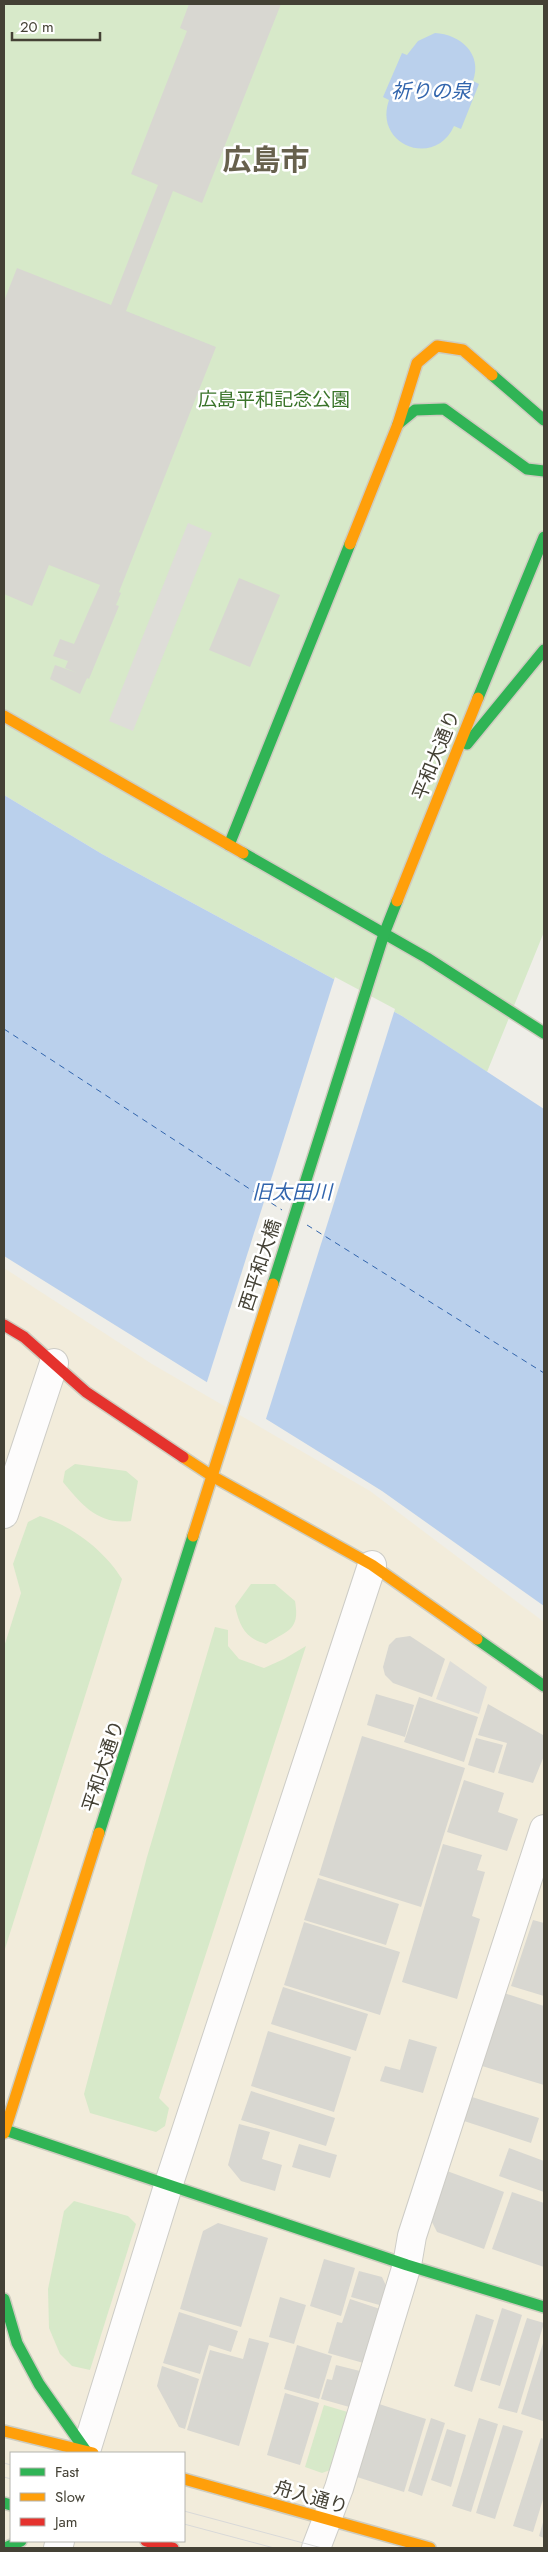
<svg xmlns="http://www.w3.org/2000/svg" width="548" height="2552" font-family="Jost,'Noto Sans JP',sans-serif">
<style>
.commercial{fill:#f2ecdb;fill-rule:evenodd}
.green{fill:#d7e9c9}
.parking{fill:#deddd8}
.water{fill:#bad0ec}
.pier{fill:#efeee8}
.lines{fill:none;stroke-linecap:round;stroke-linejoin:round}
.ferry{stroke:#3265ad;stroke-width:1;stroke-dasharray:6 5;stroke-linecap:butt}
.building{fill:#d8d7d1}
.street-casing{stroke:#cdccc6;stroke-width:30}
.fast-casing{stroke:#ceccbf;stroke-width:14}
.slow-casing{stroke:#ceccbf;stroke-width:14}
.jam-casing{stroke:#ceccbf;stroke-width:14}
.street{stroke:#fdfcfc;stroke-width:28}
.fast{stroke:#30b455;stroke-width:11}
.slow{stroke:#ff9f0a;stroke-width:11}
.jam{stroke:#e5322d;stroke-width:11}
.tram{stroke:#d9d9d8;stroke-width:1}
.labels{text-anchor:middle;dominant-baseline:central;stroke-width:5;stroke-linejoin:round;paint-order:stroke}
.park-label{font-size:19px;fill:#3a742a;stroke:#fff}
.street-label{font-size:19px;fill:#444135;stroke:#fff}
.water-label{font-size:20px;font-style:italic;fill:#3265ad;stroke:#fff}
.town-label{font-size:29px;font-weight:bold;fill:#67614d;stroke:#fff}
</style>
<rect width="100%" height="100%" fill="#efeee8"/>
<!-- commercial -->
<path class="commercial" d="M4 1268 152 1364 370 1491 544 1622V2548H4ZM11 2453H184V2541H11Z"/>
<!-- green -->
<g class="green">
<polygon points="4,4 544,4 544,932 487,1072 402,1016 102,854 4,795"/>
<path d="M75 1464 126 1471 138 1481 131 1521C98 1525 82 1505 63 1482L65 1471Z"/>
<path d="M40 1516C71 1525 105 1551 122 1579L4 1952V1647L21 1593 13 1564 28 1522Z"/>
<path d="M251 1584H275L295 1601C300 1630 289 1630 266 1644 245 1638 240 1627 235 1606Z"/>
<polygon points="215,1627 228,1630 228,1646 239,1659 264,1668 284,1659 306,1646 159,2098 169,2108 165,2126 156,2132 90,2113 84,2094 147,1857"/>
<polygon points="74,2201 128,2216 136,2224 90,2370 72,2366 60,2354 49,2328 48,2289 64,2211"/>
<polygon points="324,2405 351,2413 333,2469 322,2473 305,2467"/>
</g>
<!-- parking -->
<g class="parking">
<polygon points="188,523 212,533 133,731 109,721"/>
<polygon points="450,1661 487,1687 479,1714 436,1699"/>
</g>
<!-- water -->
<g class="water">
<path d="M435 33C460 34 483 54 473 81L479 84 461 129 454 126C435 169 373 145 389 100L383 97 402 53 407 55 418 41Z"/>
<polygon points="4,795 102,854 402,1016 544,1109 544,1606 382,1491 4,1256"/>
</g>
<!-- pier -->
<polygon class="pier" points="335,977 395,1009 265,1422 206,1385"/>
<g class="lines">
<!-- ferry -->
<g class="ferry">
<polyline points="4,1029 282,1210"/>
<polyline points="307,1225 544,1373"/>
</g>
</g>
<!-- building -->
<g class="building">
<polygon points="189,4 281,4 202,203 173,191 126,311 216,347 119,592 121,593 116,605 119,606 89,679 87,678 80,694 50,679 55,665 77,673 65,668 68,661 53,656 60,639 74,644 100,585 49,565 32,606 4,594 4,301 17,268 111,305 158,185 131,174 187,31 180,28"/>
<polygon points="239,578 280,595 250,667 209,650"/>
<polygon points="410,1636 445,1659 432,1697 393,1683 385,1675 383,1667 389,1645 396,1638"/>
<polygon points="376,1694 414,1705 405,1737 367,1725"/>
<polygon points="419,1697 478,1717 464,1762 404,1742"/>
<polygon points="488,1704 543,1735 544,1756 533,1783 498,1773 507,1743 478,1735"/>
<polygon points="362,1736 465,1768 421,1907 319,1875"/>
<polygon points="476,1738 503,1745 494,1773 468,1765"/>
<polygon points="464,1780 504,1793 498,1812 518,1819 507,1851 447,1832"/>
<polygon points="443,1844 482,1855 477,1870 485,1872 472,1916 480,1919 457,1999 402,1982"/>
<polygon points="318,1878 399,1904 386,1945 304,1920"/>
<polygon points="533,1920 544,1923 544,1996 511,1986"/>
<polygon points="304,1922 400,1952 380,2015 284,1985"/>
<polygon points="283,1987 368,2014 356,2051 271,2024"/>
<polygon points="504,1993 544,2006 544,2085 482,2066"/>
<polygon points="268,2031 351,2057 334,2112 251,2086"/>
<polygon points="409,2039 437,2047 423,2093 380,2081 385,2066 400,2070"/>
<polygon points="251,2091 335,2118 326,2146 241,2120"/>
<polygon points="472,2097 539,2118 531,2143 464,2121"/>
<polygon points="239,2124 270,2132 262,2159 282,2165 275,2191 241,2181 228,2165"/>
<polygon points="299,2144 337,2155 330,2178 292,2167"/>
<polygon points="509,2148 544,2161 544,2192 499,2176"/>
<polygon points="447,2171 504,2192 484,2249 437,2232 430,2218"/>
<polygon points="512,2192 544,2203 544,2267 492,2249"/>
<polygon points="218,2223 268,2238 241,2327 180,2309 203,2231"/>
<polygon points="324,2259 355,2268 341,2316 310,2306"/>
<polygon points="359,2271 382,2277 388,2290 383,2306 351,2297"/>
<polygon points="280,2297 306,2305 294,2344 269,2337"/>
<polygon points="350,2299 383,2310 367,2364 328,2353 337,2322 342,2323"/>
<polygon points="502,2308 522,2315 500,2386 480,2380"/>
<polygon points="179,2312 238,2331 231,2352 209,2345 200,2374 163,2363"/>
<polygon points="476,2314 494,2320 472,2392 454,2386"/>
<polygon points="527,2318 544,2323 517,2413 498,2408"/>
<polygon points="249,2338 269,2343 239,2446 187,2430 210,2350 243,2359"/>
<polygon points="544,2340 544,2418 543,2421 521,2414"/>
<polygon points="297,2345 332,2356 319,2399 284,2389"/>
<polygon points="336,2365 364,2372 353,2408 321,2399 327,2379 332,2380"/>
<polygon points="162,2366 199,2379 185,2429 179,2427 157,2386"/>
<polygon points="285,2393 319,2403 300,2465 267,2455"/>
<polygon points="379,2404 426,2419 404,2492 357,2477"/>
<polygon points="431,2418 445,2423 422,2496 408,2491"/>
<polygon points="479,2418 498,2424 471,2512 452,2506"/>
<polygon points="503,2425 523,2431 495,2519 476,2513"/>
<polygon points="447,2429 466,2435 451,2487 431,2480"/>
<polygon points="541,2438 544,2439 544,2496 533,2532 513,2526"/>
<polygon points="544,2519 544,2538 539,2536"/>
</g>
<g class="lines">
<!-- street casing -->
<g class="street-casing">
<g id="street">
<polyline points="4,1514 54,1363"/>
<polyline points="86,2451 168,2186 372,1565"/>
<polyline points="58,2548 60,2541"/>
<polyline points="316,2548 339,2488 407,2265 412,2236 544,1829"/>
</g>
</g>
<!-- fast casing -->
<g class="fast-casing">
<g id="fast">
<polyline points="492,375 544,420"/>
<polyline points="398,424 415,410 444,409 527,469 544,471"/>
<polyline points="478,698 544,537"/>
<polyline points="467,744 544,650"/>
<polyline points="229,845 350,544"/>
<polyline points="243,853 427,958 544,1033"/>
<polyline points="273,1284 384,934 397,901"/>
<polyline points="477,1639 544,1686"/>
<polyline points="99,1833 193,1536"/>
<polyline points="5,2130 407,2265 544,2307"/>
<polyline points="4,2299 17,2343 39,2384 86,2451"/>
<polyline points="4,2503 11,2505"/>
<polyline points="5,2548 21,2541"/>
</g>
</g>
<!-- slow casing -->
<g class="slow-casing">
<g id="slow">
<polyline points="350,544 398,424 417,363 437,346 463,350 492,375"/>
<polyline points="4,716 243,853"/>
<polyline points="397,901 478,698"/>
<polyline points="183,1457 212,1476 372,1565 477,1639"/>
<polyline points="193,1536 273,1284"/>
<polyline points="4,2133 99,1833"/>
<polyline points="4,2431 93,2453"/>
<polyline points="184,2479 430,2548"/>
</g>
</g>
<!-- jam casing -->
<g class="jam-casing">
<g id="jam">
<polyline points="4,1325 24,1337 86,1392 183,1457"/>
<polyline points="146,2541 173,2548"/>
</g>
</g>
<!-- street -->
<use href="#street" class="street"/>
<!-- fast -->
<use href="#fast" class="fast"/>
<!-- slow -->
<use href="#slow" class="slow"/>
<!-- jam -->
<use href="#jam" class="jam"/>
<!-- tram -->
<g class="tram">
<polyline points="4,2463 11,2465"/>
<polyline points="4,2477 11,2479"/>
<polyline points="184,2511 322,2548"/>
<polyline points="184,2524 274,2548"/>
</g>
</g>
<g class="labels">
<!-- park labels -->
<g class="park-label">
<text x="274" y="399">広島平和記念公園</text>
</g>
<!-- street labels -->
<g class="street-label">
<text transform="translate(436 755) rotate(-68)">平和大通り</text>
<text transform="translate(260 1265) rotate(-72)">西平和大橋</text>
<text transform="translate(103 1766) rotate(-72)">平和大通り</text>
<text transform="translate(311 2497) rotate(16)">舟入通り</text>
</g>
<!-- water labels -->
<g class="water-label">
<text x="431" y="91">祈りの泉</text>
<text x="292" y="1192">旧太田川</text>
</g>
<!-- town labels -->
<g class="town-label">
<text x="266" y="160">広島市</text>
</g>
</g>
<!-- border -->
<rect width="548" height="2552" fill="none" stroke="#444135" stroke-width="10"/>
<!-- legend -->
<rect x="10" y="2452" width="175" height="90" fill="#ffffff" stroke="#b4b3ae"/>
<rect x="20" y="2468" width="25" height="8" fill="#30b455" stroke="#b4b3ae"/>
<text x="55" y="2477" font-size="15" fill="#444135">Fast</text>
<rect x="20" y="2493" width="25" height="8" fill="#ff9f0a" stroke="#b4b3ae"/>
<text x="55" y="2502" font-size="15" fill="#444135">Slow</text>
<rect x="20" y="2518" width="25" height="8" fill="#e5322d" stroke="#b4b3ae"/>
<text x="55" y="2527" font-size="15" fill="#444135">Jam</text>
<!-- scale -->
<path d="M12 32v8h88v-8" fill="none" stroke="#444135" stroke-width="2.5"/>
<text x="20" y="32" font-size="15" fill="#444135" stroke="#ffffff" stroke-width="4" paint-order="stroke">20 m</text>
</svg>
